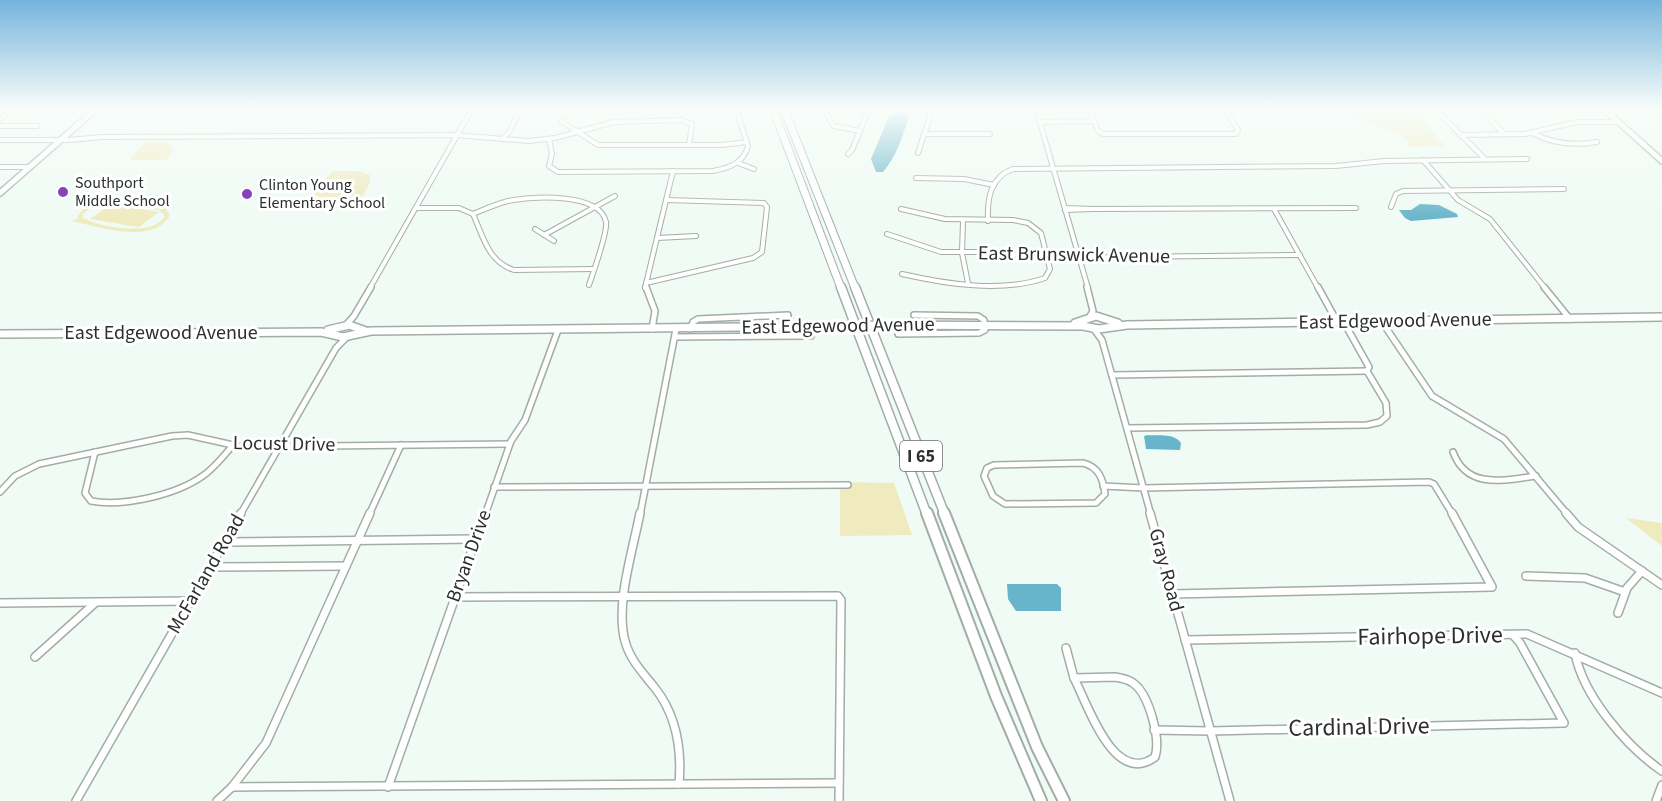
<svg xmlns="http://www.w3.org/2000/svg" width="1662" height="801" font-family="'Source Sans 3',sans-serif">
<style>
.green{fill:#f0eabf;fill-rule:evenodd}
.water{fill:#68b4ca}
.lines{fill:none;stroke-linecap:round;stroke-linejoin:round}
.minor-far2-casing{stroke:#a2ada6;stroke-width:6}
.minor-far1-casing{stroke:#a2ada6;stroke-width:8}
.minor-casing{stroke:#a2ada6;stroke-width:10}
.major-far1-casing{stroke:#a2ada6;stroke-width:8}
.major-casing{stroke:#a2ada6;stroke-width:10}
.highway-far2-casing{stroke:#a2ada6;stroke-width:9}
.highway-far1-casing{stroke:#a2ada6;stroke-width:11}
.highway-casing{stroke:#a2ada6;stroke-width:14}
.minor-far2{stroke:#fff;stroke-width:4}
.minor-far1{stroke:#fff;stroke-width:5}
.minor{stroke:#fff;stroke-width:7}
.major-far1{stroke:#fff;stroke-width:5}
.major{stroke:#fff;stroke-width:7}
.highway-far2{stroke:#fff;stroke-width:7}
.highway-far1{stroke:#fff;stroke-width:8}
.highway{stroke:#fff;stroke-width:10}
.major-bridge-casing{stroke:#a2ada6;stroke-width:10;stroke-linecap:butt}
.major-bridge{stroke:#fff;stroke-width:7}
.poi-dot{fill:#8744b9;stroke:#fff;stroke-width:2}
.labels{text-anchor:middle;dominant-baseline:central;stroke-width:6;stroke-linejoin:round;paint-order:stroke}
.far-poi-label{font-size:16px;fill:#2c302d;stroke:#fff;text-anchor:start}
.shield{fill:#fff;stroke:#6b6e6c;stroke-width:1.5}
.shield-label{font-size:18px;font-weight:bold;fill:#2c302d}
.street-label{font-size:20px;fill:#2c302d;stroke:#fff}
.near-street-label{font-size:24px;fill:#2c302d;stroke:#fff}
</style>
<rect width="100%" height="100%" fill="#effbf4"/>
<!-- green -->
<g class="green">
<polygon points="1353,109 1413,109 1445,146 1406,147 1409,143 1403,136 1356,119"/>
<polygon points="148,140 171,144 173,152 166,160 132,160 130,158"/>
<polygon points="332,171 357,171 370,175 370,183 361,198 318,197 314,194"/>
<path d="M109 200 165 208 170 215C154 246 97 226 71 221L77 219C81 206 96 202 109 200ZM109 202 159 210 165 216C154 237 101 228 83 218V214L93 206Z"/>
<polygon points="111,204 159,212 139,227 90,219"/>
<polygon points="840,482 894,483 912,535 840,536"/>
<polygon points="1626,518 1662,523 1662,546"/>
</g>
<!-- water -->
<g class="water">
<path d="M899 111 909 115C903 136 896 157 883 172H876L871 159 889 116Z"/>
<polygon points="1420,204 1439,205 1457,214 1458,217 1411,221 1405,218 1399,210 1411,210"/>
<path d="M1148 435C1160 436 1174 433 1181 443L1180 450 1146 449 1144 436Z"/>
<polygon points="1007,584 1057,584 1061,588 1061,611 1016,611 1008,599"/>
</g>
<g class="lines">
<!-- minor-far2 casing -->
<g class="minor-far2-casing">
<g id="minor-far2">
<polyline points="823,109 834,126 860,131"/>
<polyline points="1036,109 1088,288"/>
<polyline points="1089,109 1098,131 1103,134 1236,134 1238,130 1225,109"/>
<polyline points="1435,109 1485,159"/>
<polyline points="1480,109 1504,134"/>
<polyline points="0,119 6,114"/>
<polyline points="561,121 598,145 722,145 747,142"/>
<polyline points="1040,122 1094,121"/>
<polyline points="0,126 37,126"/>
<path d="M1532 133C1553 144 1574 146 1597 142"/>
<polyline points="924,134 990,134"/>
<polyline points="1460,135 1525,134 1577,122 1618,122"/>
<polyline points="503,138 510,131 520,109"/>
<path d="M549 139 552 154 549 166 558 172 713 171C729 168 744 163 748 146L736 109"/>
<polyline points="0,140 69,140 102,137 457,135 529,141 555,138 614,122 682,120 692,124 689,145"/>
<polyline points="918,153 930,116 929,109"/>
<polyline points="848,154 852,150 869,109"/>
<polyline points="1423,160 1458,200 1490,219 1545,288"/>
<polyline points="738,163 754,169"/>
<polyline points="0,167 29,167"/>
<polyline points="916,178 964,179 994,185"/>
<polyline points="1391,207 1396,194 1403,191 1564,189"/>
<polyline points="416,208 459,208 473,214"/>
<polyline points="1065,208 1093,209 1065,210"/>
<path d="M901 209 945 219 1013 220 1028 223 1041 233 1050 269 1045 278C1002 293 946 284 902 274"/>
<polyline points="1093,209 1356,208"/>
<polyline points="1274,209 1318,288"/>
<path d="M473 214C485 209 496 204 508 201 531 196 600 192 606 222 608 232 593 273 589 285"/>
<path d="M473 214C483 236 488 262 514 270L594 269"/>
<polyline points="963,221 962,253 968,283"/>
<path d="M988 221C987 199 990 177 1013 169L1336 166 1384 161 1527 159"/>
<polyline points="535,229 554,241"/>
<polyline points="887,234 941,252 996,252 1037,258 1300,255"/>
<polyline points="544,235 615,196"/>
<polyline points="657,238 696,236"/>
<polyline points="646,283 753,258 762,252 767,207 764,203 666,200"/>
<polyline points="370,288 472,109"/>
<polyline points="645,288 673,171"/>
</g>
</g>
<!-- minor-far1 casing -->
<g class="minor-far1-casing">
<g id="minor-far1">
<polyline points="646,287 655,311 652,329"/>
<polyline points="1087,287 1093,311 1089,318"/>
<polyline points="1544,287 1570,319"/>
<polyline points="1382,322 1432,396 1504,439 1568,515"/>
<polyline points="346,325 354,316 371,287"/>
<polyline points="1093,328 1102,340 1151,515"/>
<polyline points="690,329 693,322 698,319 788,315"/>
<polyline points="898,334 979,333 985,330 984,320 978,316 914,315"/>
<polyline points="675,337 811,336"/>
<polyline points="1112,375 1367,371"/>
<polyline points="1127,428 1367,425 1380,422 1387,416 1386,403 1367,371 1369,367 1346,326 1335,318 1318,287"/>
<path d="M95 452 85 493 91 501C123 507 177 495 204 475 215 467 224 456 233 445"/>
<path d="M1453 452C1467 490 1504 480 1536 476"/>
<path d="M1083 463C1099 467 1103 479 1105 494L1096 503 1005 504 993 496 984 476 987 468 994 465Z"/>
<polyline points="1103,486 1144,488 1429,482 1434,484 1453,515"/>
<polyline points="494,487 848,485"/>
<polyline points="0,492 15,476 39,464 172,436 188,435 242,447 509,444"/>
<polyline points="240,515 336,348 347,337"/>
<polyline points="369,515 401,445"/>
<polyline points="485,515 511,441 525,420 558,330"/>
<polyline points="640,515 676,329"/>
</g>
</g>
<!-- minor casing -->
<g class="minor-casing">
<g id="minor">
<path d="M640 513C633 550 615 605 625 641 630 660 643 673 655 688 677 716 682 749 679 784"/>
<polyline points="1150,513 1230,801"/>
<polyline points="1566,513 1578,527 1662,585"/>
<polyline points="225,542 475,539"/>
<polyline points="210,567 346,566"/>
<polyline points="1526,576 1585,578 1625,592"/>
<polyline points="1173,594 1492,587 1452,513"/>
<polyline points="454,597 838,596 841,600 839,801"/>
<polyline points="0,603 191,601"/>
<polyline points="1618,613 1627,588 1642,571"/>
<polyline points="1185,640 1527,634 1662,693"/>
<polyline points="1066,648 1074,678"/>
<path d="M1575 653C1583 696 1627 747 1662 771"/>
<polyline points="35,657 95,603"/>
<path d="M1115 677C1122 678 1128 679 1133 683 1149 694 1161 739 1155 757 1114 787 1088 705 1074 678Z"/>
<polyline points="1154,730 1210,731 1564,723 1520,643 1513,635"/>
<polyline points="232,787 266,743 370,513"/>
<polyline points="388,787 485,513"/>
<polyline points="76,801 241,513"/>
<polyline points="217,801 232,787 839,783"/>
<polyline points="1656,801 1662,785"/>
</g>
</g>
<!-- major-far1 casing -->
<g class="major-far1-casing">
<g id="major-far1">
<polyline points="1604,109 1662,161"/>
<polyline points="0,193 96,109"/>
</g>
</g>
<!-- major casing -->
<g class="major-casing">
<g id="major">
<polyline points="1075,323 1096,316 1118,323"/>
<polyline points="884,325 1083,326 1099,329 1127,325 1662,317"/>
<polyline points="328,330 349,325 366,331"/>
<polyline points="0,334 321,332 343,337 371,331 840,326"/>
</g>
</g>
<!-- highway-far2 casing -->
<g class="highway-far2-casing">
<g id="highway-far2">
<polyline points="773,109 841,288"/>
<polyline points="784,109 855,288"/>
</g>
</g>
<!-- highway-far1 casing -->
<g class="highway-far1-casing">
<g id="highway-far1">
<polyline points="841,287 927,515"/>
<polyline points="855,287 945,515"/>
</g>
</g>
<!-- highway casing -->
<g class="highway-casing">
<g id="highway">
<polyline points="927,513 996,696 1041,801"/>
<polyline points="944,513 1037,747 1064,801"/>
</g>
</g>
<!-- minor-far2 -->
<use href="#minor-far2" class="minor-far2"/>
<!-- minor-far1 -->
<use href="#minor-far1" class="minor-far1"/>
<!-- minor -->
<use href="#minor" class="minor"/>
<!-- major-far1 -->
<use href="#major-far1" class="major-far1"/>
<!-- major -->
<use href="#major" class="major"/>
<!-- highway-far2 -->
<use href="#highway-far2" class="highway-far2"/>
<!-- highway-far1 -->
<use href="#highway-far1" class="highway-far1"/>
<!-- highway -->
<use href="#highway" class="highway"/>
<!-- major-bridge casing -->
<g class="major-bridge-casing">
<polyline id="major-bridge" points="840,326 884,325"/>
</g>
<!-- major-bridge -->
<use href="#major-bridge" class="major-bridge"/>
</g>
<!-- sky -->
<linearGradient id="sky" x2="0" y2="1"><stop stop-color="#75b4dc"/><stop offset="0.49" stop-color="#f8fdfa"/><stop offset="1" stop-color="#f8fdfa" stop-opacity="0"/></linearGradient>
<rect width="1662" height="221" fill="url(#sky)"/>
<!-- markers -->
<g class="poi-dot">
<circle cx="63" cy="192" r="6"/>
<circle cx="247" cy="194" r="6"/>
</g>
<g class="labels">
<!-- far-poi labels -->
<g class="far-poi-label">
<text x="75" y="183">Southport<tspan x="75" dy="18">Middle School</tspan></text>
<text x="259" y="185">Clinton Young<tspan x="259" dy="18">Elementary School</tspan></text>
</g>
<!-- shield labels -->
<rect class="shield" x="900" y="441" width="42" height="30" rx="4.5"/>
<g class="shield-label">
<text x="921" y="456">I 65</text>
</g>
<!-- street labels -->
<g class="street-label">
<text transform="translate(1074 255) rotate(1)">East Brunswick Avenue</text>
<text transform="translate(1395 321) rotate(-1)">East Edgewood Avenue</text>
<text transform="translate(838 326) rotate(-1)">East Edgewood Avenue</text>
<text x="161" y="333">East Edgewood Avenue</text>
<text transform="translate(284 444) rotate(1)">Locust Drive</text>
<text transform="translate(469 556) rotate(-70)">Bryan Drive</text>
<text transform="translate(1166 570) rotate(75)">Gray Road</text>
<text transform="translate(206 574) rotate(-60)">McFarland Road</text>
</g>
<!-- near-street labels -->
<g class="near-street-label">
<text transform="translate(1430 636) rotate(-1)">Fairhope Drive</text>
<text transform="translate(1359 727) rotate(-1)">Cardinal Drive</text>
</g>
</g>
</svg>
